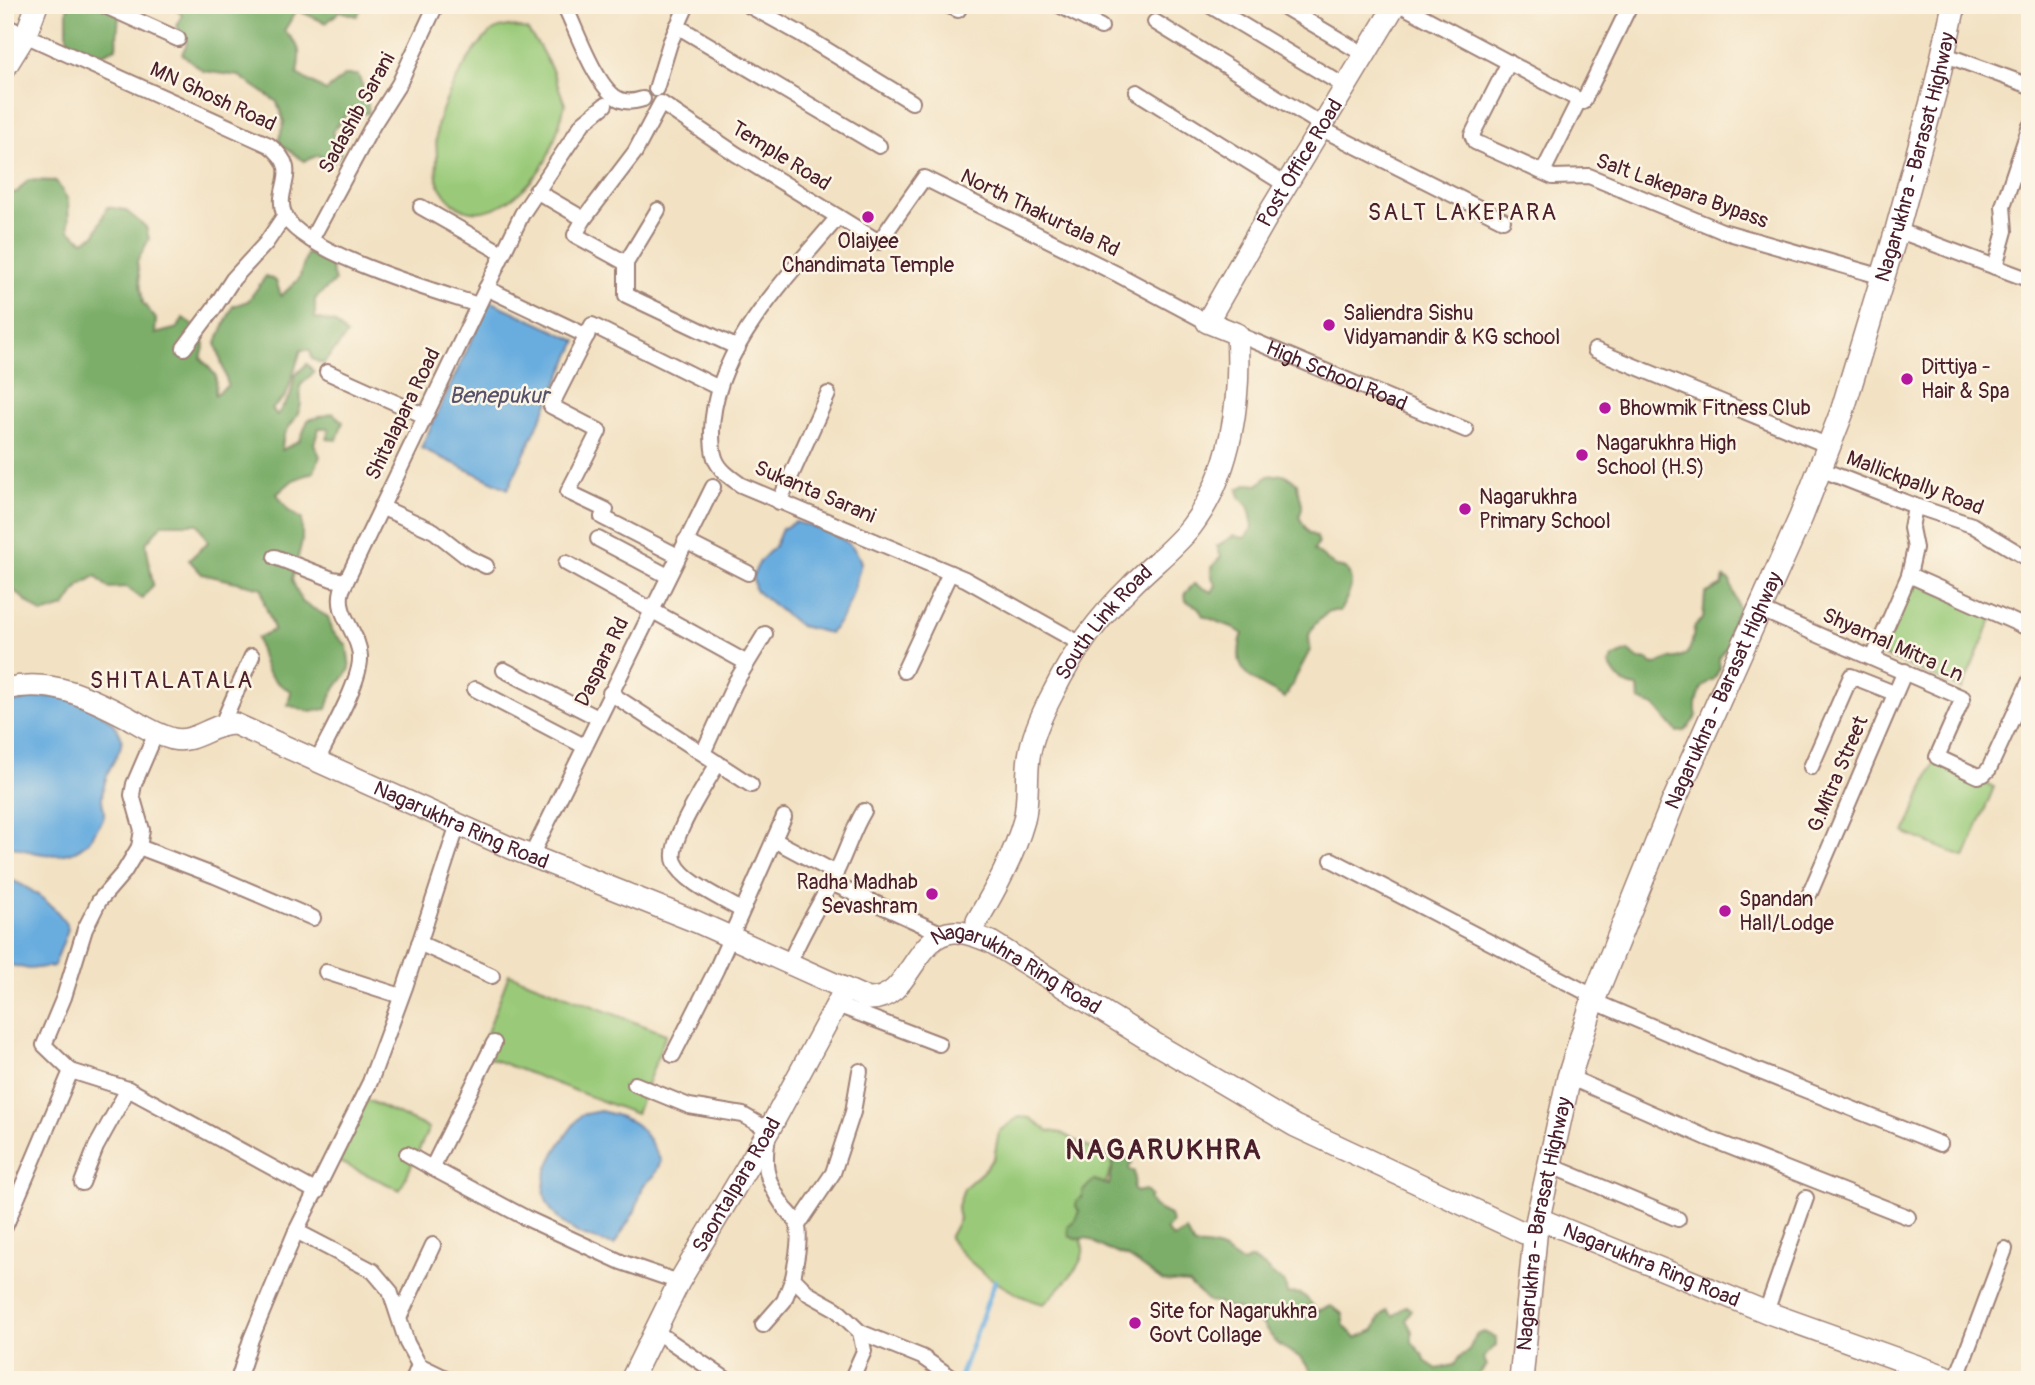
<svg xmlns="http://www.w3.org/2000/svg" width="2035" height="1385" font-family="Pangolin,sans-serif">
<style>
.green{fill:#9aca79;stroke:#727452;stroke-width:2}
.forest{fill:#7bae69;stroke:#62664a;stroke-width:2}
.water{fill:#69addf;stroke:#5a6685;stroke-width:2}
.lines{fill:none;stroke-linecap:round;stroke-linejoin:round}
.stream{stroke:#69addf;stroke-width:5}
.street-casing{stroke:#9e8076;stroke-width:18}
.secondary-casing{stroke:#9e8076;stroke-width:24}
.primary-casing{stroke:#9e8076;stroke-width:26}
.street{stroke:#fff;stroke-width:14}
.secondary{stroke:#fff;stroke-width:21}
.primary{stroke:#fff;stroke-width:23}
.poi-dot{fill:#b5179e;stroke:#fcf5e5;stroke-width:2.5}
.labels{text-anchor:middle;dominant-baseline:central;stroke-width:5;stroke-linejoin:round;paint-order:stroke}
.street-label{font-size:21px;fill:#4a1f2b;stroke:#fcf5e5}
.poi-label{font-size:21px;fill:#4a1f2b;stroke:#fcf5e5;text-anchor:start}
.neighbourhood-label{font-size:23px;letter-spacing:2px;fill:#4a1f2b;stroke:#fcf5e5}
.water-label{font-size:23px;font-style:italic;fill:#55516a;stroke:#fcf5e5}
.district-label{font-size:28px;font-weight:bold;letter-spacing:2px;fill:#4a1f2b;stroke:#fcf5e5}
</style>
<rect width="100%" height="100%" fill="#fcf5e5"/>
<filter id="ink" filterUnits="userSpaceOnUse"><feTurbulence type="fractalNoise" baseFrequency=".0143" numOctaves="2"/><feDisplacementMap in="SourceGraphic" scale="14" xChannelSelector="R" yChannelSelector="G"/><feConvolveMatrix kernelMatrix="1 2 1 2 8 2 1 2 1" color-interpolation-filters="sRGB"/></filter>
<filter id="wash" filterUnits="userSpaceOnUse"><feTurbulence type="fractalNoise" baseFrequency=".00686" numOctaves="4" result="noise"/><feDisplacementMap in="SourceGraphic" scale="28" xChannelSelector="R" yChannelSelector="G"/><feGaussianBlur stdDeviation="1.57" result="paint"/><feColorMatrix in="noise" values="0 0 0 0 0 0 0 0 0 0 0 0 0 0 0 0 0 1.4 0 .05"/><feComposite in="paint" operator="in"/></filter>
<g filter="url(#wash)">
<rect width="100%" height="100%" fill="#f2e1c2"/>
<!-- green -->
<g class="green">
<path d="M508 26 527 30 539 46 552 70 565 104C560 123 555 142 546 160 525 198 468 240 439 185 435 178 437 167 437 159 437 149 435 137 437 127 443 100 471 47 493 31 497 28 504 27 508 26Z"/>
<polygon points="1912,581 1993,617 1962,689 1880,654"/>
<polygon points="1934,762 1994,787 1965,858 1905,833"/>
<polygon points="509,974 666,1034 636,1114 479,1054"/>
<polygon points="365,1099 429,1128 400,1190 337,1161"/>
<path d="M1019 1117 1030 1118 1049 1131 1061 1133 1111 1159 1112 1168 1081 1240C1082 1244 1084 1248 1083 1252 1082 1268 1055 1292 1044 1304 1010 1296 969 1266 949 1238L959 1219 957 1209 964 1188 982 1172 994 1158 999 1131Z"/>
</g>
<!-- forest -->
<g class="forest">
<polygon points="70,5 120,5 116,48 98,56 67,39 67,9"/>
<path d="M172 5H363L357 16 340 11 326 23 297 10 284 31C302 46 301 51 297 74L326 91 346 75H358L366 94 369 113 346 115 332 132 341 154 329 166 319 155 304 161 278 142 284 122 277 102 239 76 203 71 182 54 187 43 177 26 182 15Z"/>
<path d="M28 180 56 181 68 200 69 230 83 241 95 235 107 207 125 210 146 227 149 239 137 262 143 303 156 319 155 334 178 328 183 318 198 329 205 344 201 358 216 376 215 395 228 385 216 343 233 306 248 301 266 276 276 281 281 296 299 279 307 253 330 265 335 281 315 299V318L335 323 347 335 323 364 312 359 310 350H301L286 396 272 409 277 415 290 397 295 375 307 364 314 372 300 386C300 392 301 398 301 404 298 424 281 427 282 450L300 440 308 420 333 413 343 422 337 440 327 439 329 428H319L314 444 320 456 314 472 293 480 277 494 289 511 302 519V541L292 580 302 602 328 617 333 632 347 646 350 669 332 693 327 709 308 711 288 705 291 691C264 677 264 667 257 638L274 630C270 612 262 606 262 588L202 574 189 560 208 542 198 524H162L146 543 153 585 142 599 127 587 108 588 96 576 79 586 65 607 42 614 12 589 5 590V195L17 192Z"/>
<path d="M1284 474 1297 483C1297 499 1307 499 1299 517L1309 533 1317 537 1318 543 1314 550 1336 567 1347 569C1356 586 1348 595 1340 611H1329L1314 625 1309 635 1310 650 1285 698C1268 686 1239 680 1239 655 1240 647 1239 642 1243 634L1232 627 1203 616 1198 607 1186 601 1185 593 1194 584 1212 592 1216 585C1208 572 1210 567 1221 557L1217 546 1233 536 1245 538 1253 527 1249 506 1240 498 1238 489 1248 484 1258 485 1268 476Z"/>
<path d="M1724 578 1730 581 1739 610C1736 616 1730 625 1729 631 1729 635 1730 639 1729 643 1725 655 1716 650 1720 668L1714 679C1700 683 1693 703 1697 716L1685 731 1677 732 1655 706 1639 700 1638 687C1623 686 1616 678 1609 664L1614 657 1628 651 1639 659 1649 660 1651 664 1656 665C1675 650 1691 671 1694 627L1703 619 1705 594 1722 585Z"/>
<path d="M1125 1155 1132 1163 1129 1167 1130 1171H1134L1135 1179 1133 1189 1137 1192 1145 1190 1151 1196 1149 1199 1154 1207 1170 1215 1172 1223 1166 1230 1173 1238 1186 1231 1194 1246C1215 1244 1226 1251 1242 1263L1252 1259C1267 1266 1271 1275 1285 1283L1287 1294C1305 1290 1308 1300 1317 1311L1331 1306 1343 1314V1325L1356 1338 1374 1330 1380 1317 1387 1310 1393 1316 1406 1306 1412 1310 1406 1320 1412 1331V1342L1424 1356 1425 1361 1437 1369 1454 1365 1460 1356 1468 1352 1476 1335 1484 1332 1496 1338V1345L1483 1358 1487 1365 1478 1375 1479 1380H1330L1315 1376 1301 1358 1277 1344 1263 1325 1245 1311 1208 1301 1188 1283 1162 1281 1130 1258 1106 1249 1087 1238 1075 1239 1069 1236 1068 1226 1075 1220 1079 1211 1076 1206 1077 1200 1082 1197V1192L1094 1180 1109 1185 1114 1160Z"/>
</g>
<!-- water -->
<g class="water">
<polygon points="490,301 577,341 508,489 421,448"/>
<path d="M795 522C817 527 855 537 861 563 854 588 849 616 829 633L800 626 755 590 753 575 760 561 775 546 782 529Z"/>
<path d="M62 696C81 704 111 713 120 734 126 746 112 761 108 773 105 781 102 791 102 799 102 804 105 811 104 816 103 820 99 826 96 830 77 867 38 854 5 845V704L37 697Z"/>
<path d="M5 878C27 884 61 909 68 929L54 966 29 969 5 964Z"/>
<path d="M600 1111C640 1120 642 1127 661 1161L654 1176 643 1186 635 1211 614 1245C602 1241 588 1238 578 1233 518 1200 550 1155 581 1115Z"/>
</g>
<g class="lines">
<!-- stream -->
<polyline class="stream" points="959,1380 995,1281"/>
</g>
</g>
<g filter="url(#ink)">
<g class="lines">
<!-- street casing -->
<g class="street-casing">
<g id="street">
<polyline points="103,5 178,39"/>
<path d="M569 5 567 11C578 34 598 92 621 100 629 103 636 101 643 99"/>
<polyline points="748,5 799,33 912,102"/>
<polyline points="947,5 958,10 961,5"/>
<polyline points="1059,5 1101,27"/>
<polyline points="1209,5 1346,87"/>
<polyline points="1281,5 1365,55"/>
<polyline points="1401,5 1583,102 1630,5"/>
<polyline points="1155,22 1322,125"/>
<path d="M5 26 269 145C304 172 274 186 284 214 299 252 438 292 478 305"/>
<polyline points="677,26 879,146"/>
<polyline points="1943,54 2030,86"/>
<polyline points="1509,62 1472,135 1475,142 1553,177 1589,176 1722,231 1883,277"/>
<polyline points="656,89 670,43 687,5"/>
<polyline points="1137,92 1286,185"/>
<polyline points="1320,128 1503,220"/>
<polyline points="1543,172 1579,100"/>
<polyline points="536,191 584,219 575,235 626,263 658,210"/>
<polyline points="421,207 502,253"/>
<path d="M838 217C789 276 713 350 712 431 712 440 712 450 715 458 719 470 731 478 741 485L965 579 1083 645"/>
<polyline points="584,219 635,152 661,103 736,154 879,242 924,178 1119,275 1207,322"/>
<polyline points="1897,230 2030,280"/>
<polyline points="311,240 373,125 399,84 436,5"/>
<polyline points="626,263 626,295 738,348"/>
<polyline points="1995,267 2005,231 2003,206 2030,126"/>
<polyline points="486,288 587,336"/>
<path id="s1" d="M1237 334 1466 430"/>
<polyline points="184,348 214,308 233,279 266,243 285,215"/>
<polyline points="1595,350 1829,446"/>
<polyline points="327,372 425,416"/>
<polyline points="1820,469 1915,506 1972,525 2030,560"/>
<polyline points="779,502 828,394"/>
<polyline points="381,507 434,531 467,557 486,566"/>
<polyline points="598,539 668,576"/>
<polyline points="685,541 748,573"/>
<polyline points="678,556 602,517 606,510 568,492 599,431 551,406 592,325 719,388"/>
<polyline points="275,557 332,579 346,581"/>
<polyline points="566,563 747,663"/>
<polyline points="1909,575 2030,629"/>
<polyline points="1759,609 1963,698 1937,757 1978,776 1984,774 1989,769 2030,680"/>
<polyline points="1873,658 1909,575 1915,548 1911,528 1915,506"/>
<polyline points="504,670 598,718"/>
<polyline points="904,671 950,573"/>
<polyline points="475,689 584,746"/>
<polyline points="610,693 751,785"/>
<polyline points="222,724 252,656"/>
<polyline points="703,753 735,683 765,634"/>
<path d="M317 761C328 737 362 680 360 656 359 632 335 615 342 590L522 214 583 123 605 105"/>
<path d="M718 763C707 783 666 843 675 862 683 882 723 899 741 910"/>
<polyline points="1811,767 1851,676 1894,693"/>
<polyline points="774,840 836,873"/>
<polyline points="139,847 215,876 313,918"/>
<polyline points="531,856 713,487"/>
<polyline points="1332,860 1595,997"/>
<polyline points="831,883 943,934"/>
<polyline points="1810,893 1905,671"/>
<polyline points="419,943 492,976"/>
<path d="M789 964C803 929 824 899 839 866 848 847 853 829 864 811"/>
<polyline points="326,972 401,996"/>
<polyline points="1593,1001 1728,1059 1940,1144"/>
<polyline points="837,1005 939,1044"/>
<polyline points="494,1043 432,1168 526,1218 621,1262 679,1282"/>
<polyline points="673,1055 716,970 784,817"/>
<polyline points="71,1071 128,1089 317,1192"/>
<polyline points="1569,1077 1710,1139 1908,1217"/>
<path d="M635 1084 689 1106 743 1115 769 1130C763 1164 764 1178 784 1207 788 1212 795 1218 797 1224 802 1236 795 1266 793 1278L809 1294 836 1309 860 1332 864 1351 851 1380"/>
<polyline points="407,1154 432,1168"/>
<polyline points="1549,1165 1678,1219"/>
<polyline points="82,1183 96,1147 128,1089"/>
<polyline points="798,1225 833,1173 853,1112 860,1071"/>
<polyline points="5,1227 71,1071 44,1045 64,997 85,929 99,901 124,872 139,847 142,830 132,795 134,784 156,733"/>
<polyline points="296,1231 373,1271 390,1291 407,1343 419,1365 450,1380"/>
<polyline points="1766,1312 1806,1198"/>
<polyline points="400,1316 433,1245"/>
<polyline points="763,1325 784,1301 793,1278"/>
<polyline points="655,1331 727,1380"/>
<polyline points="860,1332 922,1357 955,1380"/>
<polyline points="238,1380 251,1339 296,1231 370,1082 405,987 458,824"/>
<polyline points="413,1380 419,1365"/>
<polyline points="1956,1380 2005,1249"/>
</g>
</g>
<!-- secondary casing -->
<g class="secondary-casing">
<g id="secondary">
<polyline points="5,68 26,34 37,5"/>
<path id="s2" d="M5 689C52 678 89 697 129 718 143 726 157 735 173 739 195 744 212 723 235 724L511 848 697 922 868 999C911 1001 913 934 954 932 966 931 980 938 991 942L1154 1043 1295 1126 1524 1233 1547 1222 1766 1312 1956 1380"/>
<path id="s3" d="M977 921C995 890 1014 856 1024 820 1029 800 1026 778 1029 757 1032 735 1043 712 1053 693 1072 654 1100 616 1131 586 1150 566 1174 549 1191 527 1232 473 1241 399 1237 334L1207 322 1271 210 1395 5"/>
<path id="s4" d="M631 1380 679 1282 769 1130 845 989"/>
</g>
</g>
<!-- primary casing -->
<g class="primary-casing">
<g id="primary">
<path id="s5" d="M1521 1380 1536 1227 1569 1077 1593 1001 1673 803 1801 517 1842 412 1897 230 1936 87 1954 5"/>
</g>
</g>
<!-- street -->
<use href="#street" class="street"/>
<!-- secondary -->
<use href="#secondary" class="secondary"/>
<!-- primary -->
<use href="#primary" class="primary"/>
</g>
</g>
<!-- markers -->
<g class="poi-dot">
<circle cx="868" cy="217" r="7"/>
<circle cx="1329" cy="325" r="7"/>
<circle cx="1907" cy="379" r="7"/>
<circle cx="1605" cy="408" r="7"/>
<circle cx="1582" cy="455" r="7"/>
<circle cx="1465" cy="509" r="7"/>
<circle cx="932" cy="894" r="7"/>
<circle cx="1725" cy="911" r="7"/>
<circle cx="1135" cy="1323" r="7"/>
</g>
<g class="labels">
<!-- street labels -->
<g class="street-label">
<text transform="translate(213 97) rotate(25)">MN Ghosh Road</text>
<text transform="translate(357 113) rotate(-61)">Sadashib Sarani</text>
<text transform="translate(781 156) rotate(32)">Temple Road</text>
<text stroke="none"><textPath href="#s5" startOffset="1292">Nagarukhra - Barasat Highway</textPath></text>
<text stroke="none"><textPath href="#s3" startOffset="880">Post Office Road</textPath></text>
<text transform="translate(1682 191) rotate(20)">Salt Lakepara Bypass</text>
<text transform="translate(1040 213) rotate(26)">North Thakurtala Rd</text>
<text stroke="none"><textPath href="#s1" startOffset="108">High School Road</textPath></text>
<text transform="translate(403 414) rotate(-64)">Shitalapara Road</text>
<text transform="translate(1915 483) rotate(21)">Mallickpally Road</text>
<text transform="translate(815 492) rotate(23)">Sukanta Sarani</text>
<text stroke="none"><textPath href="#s3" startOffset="331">South Link Road</textPath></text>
<text transform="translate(1893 645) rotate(24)">Shyamal Mitra Ln</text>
<text transform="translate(602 662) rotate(-64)">Daspara Rd</text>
<text stroke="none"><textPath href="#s5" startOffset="724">Nagarukhra - Barasat Highway</textPath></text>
<text transform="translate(1838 774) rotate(-67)">G.Mitra Street</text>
<text stroke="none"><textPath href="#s2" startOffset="492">Nagarukhra Ring Road</textPath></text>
<text stroke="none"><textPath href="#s2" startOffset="1120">Nagarukhra Ring Road</textPath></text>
<text stroke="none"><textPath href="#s4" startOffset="222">Saontalpara Road</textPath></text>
<text stroke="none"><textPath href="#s5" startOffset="158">Nagarukhra - Barasat Highway</textPath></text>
<text stroke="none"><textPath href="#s2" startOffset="1834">Nagarukhra Ring Road</textPath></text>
</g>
<!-- poi labels -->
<g class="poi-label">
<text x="868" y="241" text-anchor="middle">Olaiyee<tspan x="868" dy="24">Chandimata Temple</tspan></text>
<text x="1343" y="313">Saliendra Sishu<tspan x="1343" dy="24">Vidyamandir &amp; KG school</tspan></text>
<text x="1921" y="367">Dittiya -<tspan x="1921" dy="24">Hair &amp; Spa</tspan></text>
<text x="1619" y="408">Bhowmik Fitness Club</text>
<text x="1596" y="443">Nagarukhra High<tspan x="1596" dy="24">School (H.S)</tspan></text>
<text x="1479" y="497">Nagarukhra<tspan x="1479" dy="24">Primary School</tspan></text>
<text x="918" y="882" text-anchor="end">Radha Madhab<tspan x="918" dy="24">Sevashram</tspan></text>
<text x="1739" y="899">Spandan<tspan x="1739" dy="24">Hall/Lodge</tspan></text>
<text x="1149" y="1311">Site for Nagarukhra<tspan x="1149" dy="24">Govt Collage</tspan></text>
</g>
<!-- neighbourhood labels -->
<g class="neighbourhood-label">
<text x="1463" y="212">SALT LAKEPARA</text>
<text x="172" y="680">SHITALATALA</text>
</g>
<!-- water labels -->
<g class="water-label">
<text x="499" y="395">Benepukur</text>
</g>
<!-- district labels -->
<g class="district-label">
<text x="1164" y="1150">NAGARUKHRA</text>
</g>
</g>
<!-- margin -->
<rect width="2035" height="1385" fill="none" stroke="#fcf5e5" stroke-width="28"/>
</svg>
